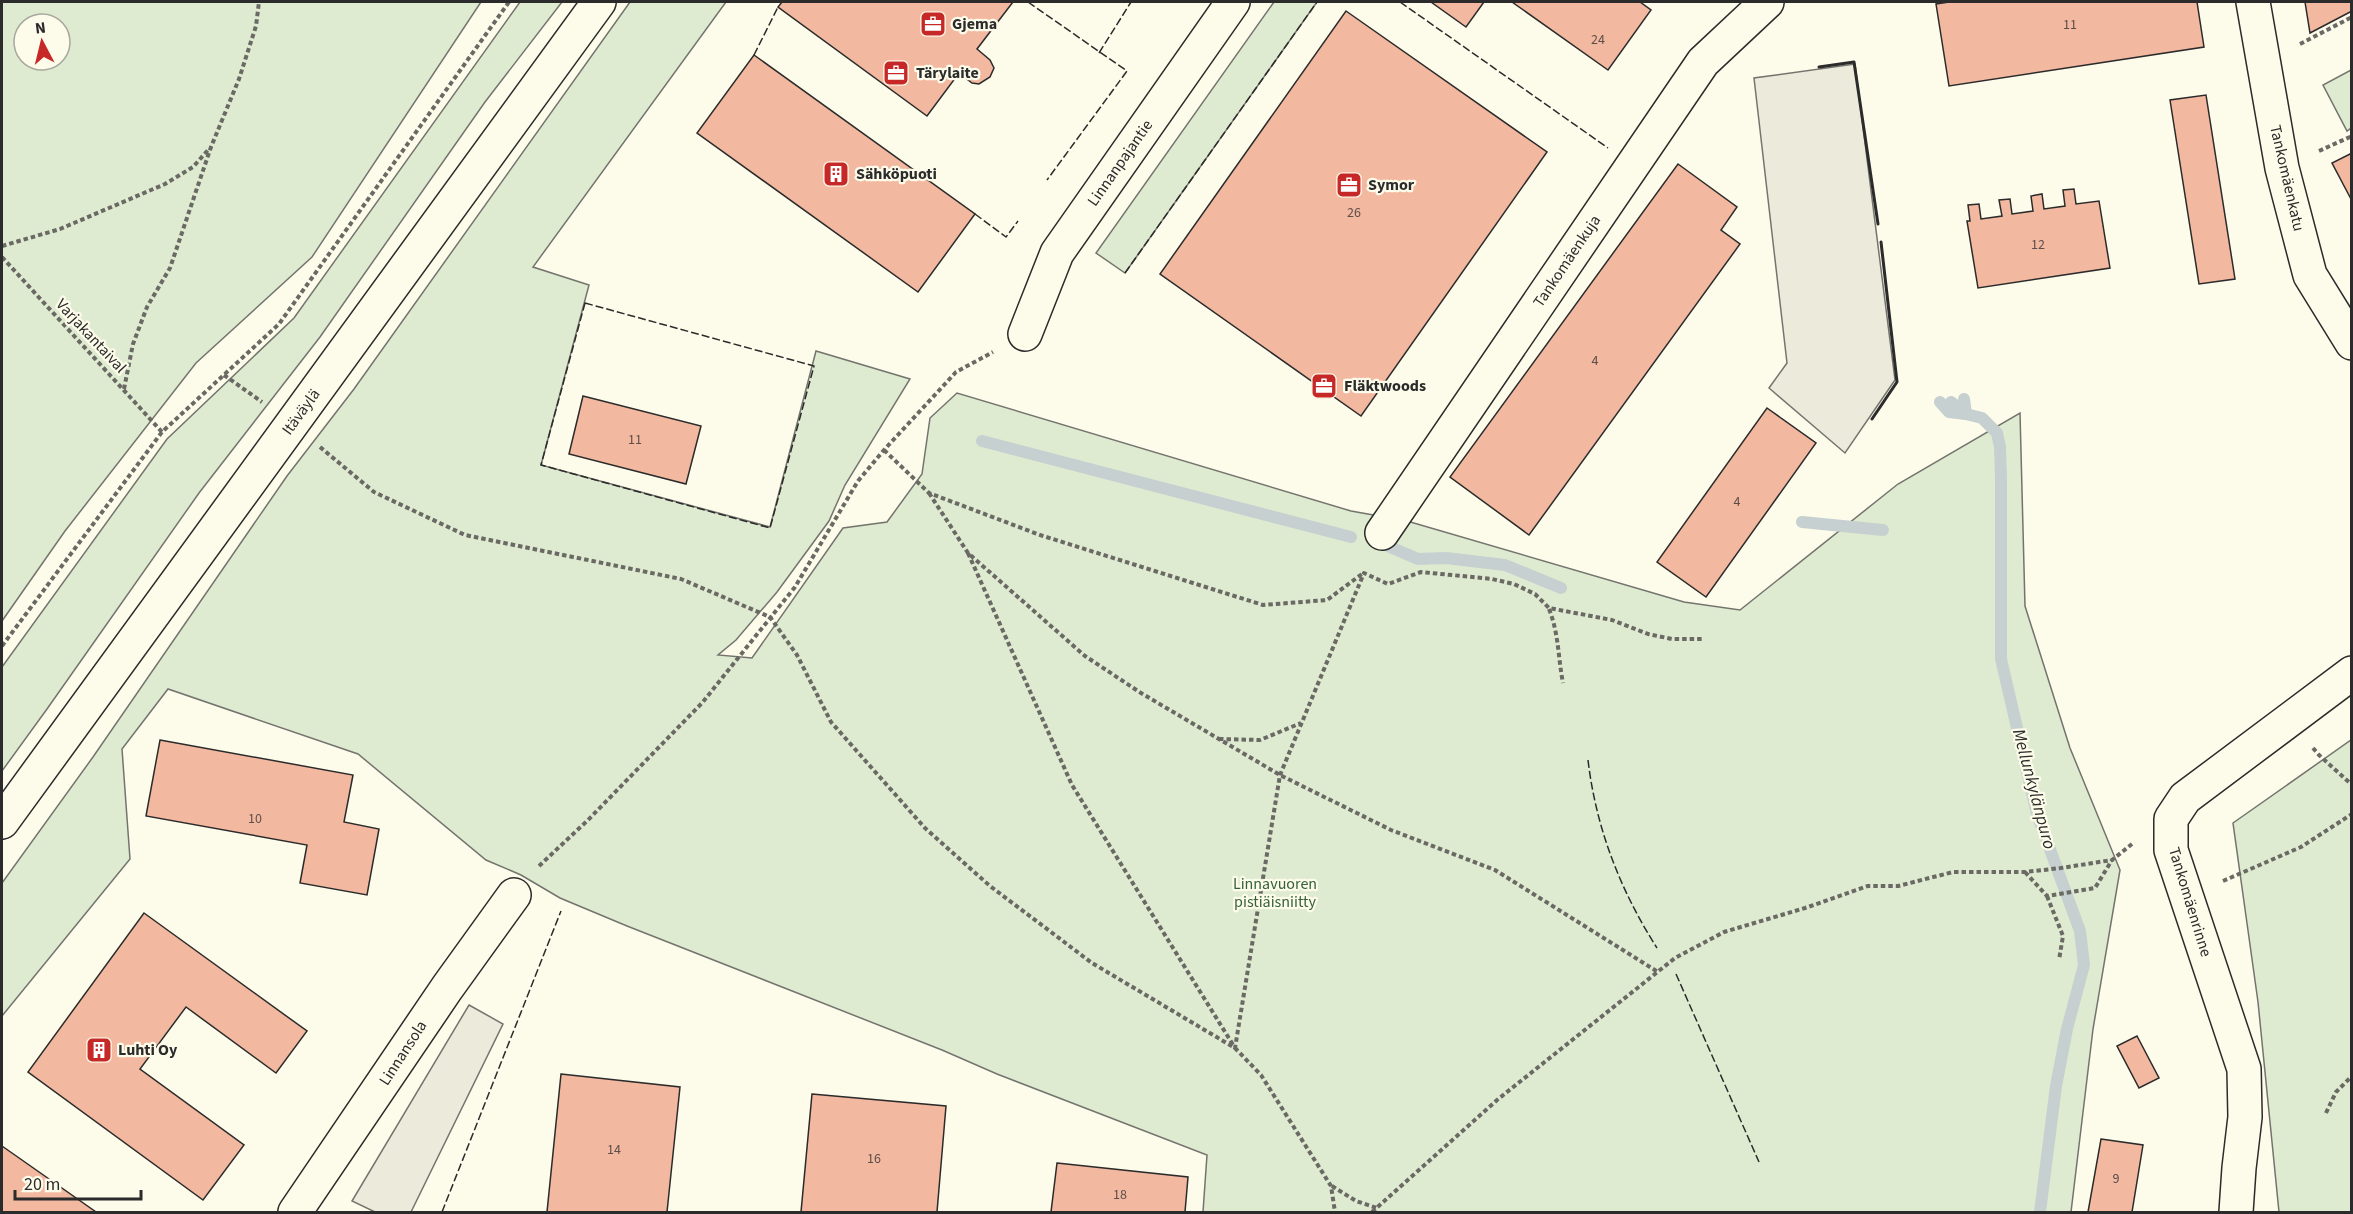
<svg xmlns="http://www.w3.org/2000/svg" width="2353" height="1214" font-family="'Source Sans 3',sans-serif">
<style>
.green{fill:#deebd1;stroke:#74746e;stroke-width:1.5;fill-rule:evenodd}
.parking{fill:#eceadb;stroke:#74746e;stroke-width:1.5}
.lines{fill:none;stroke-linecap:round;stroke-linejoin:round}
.stream{stroke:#c7d0d0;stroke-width:12}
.building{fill:#f2b8a0;stroke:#2b2b2b;stroke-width:1.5}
.street-casing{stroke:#2b2b2b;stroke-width:36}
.primary-casing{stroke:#2b2b2b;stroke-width:36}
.path{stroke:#6a6964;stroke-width:4;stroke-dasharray:4.5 3;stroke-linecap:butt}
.street{stroke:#fdfbea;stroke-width:33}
.primary{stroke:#fdfbea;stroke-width:33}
.fence{stroke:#2b2b2b;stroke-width:1.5;stroke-dasharray:8 3;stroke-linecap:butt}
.wall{stroke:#2b2b2b;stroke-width:3}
.labels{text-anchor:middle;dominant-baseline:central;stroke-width:4.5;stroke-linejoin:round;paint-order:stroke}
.number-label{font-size:14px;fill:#5d4e48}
.poi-label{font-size:16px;font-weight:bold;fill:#2b2b2b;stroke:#fdfbea;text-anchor:start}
.street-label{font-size:16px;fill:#2b2b2b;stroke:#fdfbea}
.park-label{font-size:16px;fill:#34623c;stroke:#fdfbea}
.water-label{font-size:18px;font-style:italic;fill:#2b2b2b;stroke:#fdfbea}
</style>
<rect width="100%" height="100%" fill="#fdfbea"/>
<!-- green -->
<g class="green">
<path d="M2 2H481L312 257 196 363 65 531 2 621ZM24 24H60V60H24Z"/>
<polygon points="520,2 562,2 485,102 320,337 199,493 47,709 2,771 2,667 167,439 294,318"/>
<polygon points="630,2 726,2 533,267 589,285 541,465 770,527 816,351 910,379 845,485 829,521 777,592 736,640 718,655 752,658 843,528 887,522 922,474 930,418 957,393 1351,511 1407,521 1684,602 1740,610 1898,484 2020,413 2025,606 2070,748 2120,870 2093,1029 2071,1212 1203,1212 1207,1155 997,1074 942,1050 627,926 560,898 521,875 486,860 358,754 168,689 122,749 130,859 2,1016 2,883 93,757 287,476 354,389"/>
<polygon points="1274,2 1317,2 1125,273 1096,253"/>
<polygon points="2351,70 2351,128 2347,131 2323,85"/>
<polygon points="2351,740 2351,1212 2279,1212 2258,1002 2233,823"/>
</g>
<!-- parking -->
<g class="parking">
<polygon points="1855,64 1895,380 1845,453 1769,388 1787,363 1754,78"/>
<polygon points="469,1005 503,1024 411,1212 375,1212 352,1201"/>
</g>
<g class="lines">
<!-- stream -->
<g class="stream">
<polyline points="1940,402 1949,412 1966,414 1964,399"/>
<polyline points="1951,402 1966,414 1982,418 1997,433 2000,447 2001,478 2001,659 2037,814 2080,931 2084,965 2067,1029 2056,1086 2040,1212"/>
<polyline points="982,441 1351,537"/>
<polyline points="1802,522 1883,530"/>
<polyline points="1390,547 1418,559 1446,558 1505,565 1561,588"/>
</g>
</g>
<!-- building -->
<g class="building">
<polygon points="782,2 1013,2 977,49 990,60 994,68 990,77 979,84 972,83 959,73 927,116 778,7"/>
<polygon points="1431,2 1484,2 1466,27"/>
<polygon points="1512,2 1640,2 1651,10 1608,70"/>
<polygon points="1949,2 2197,2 2204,47 1949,86 1936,4"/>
<polygon points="2305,2 2352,2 2352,11 2310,33"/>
<polygon points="1346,11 1547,152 1361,416 1160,274"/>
<polygon points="754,55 975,214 918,292 697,133"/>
<polygon points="2206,95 2235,279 2199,284 2170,100"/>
<polygon points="2352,153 2352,201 2332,163"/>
<polygon points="1678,164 1737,207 1721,230 1740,244 1529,535 1450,477"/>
<polygon points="2074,189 2076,204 2099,201 2110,268 1978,288 1967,221 1970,221 1968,205 1979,204 1981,219 2002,216 1999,200 2010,199 2012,214 2033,211 2031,196 2042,194 2044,209 2065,206 2063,190"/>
<polygon points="583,396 701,426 686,484 569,454"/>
<polygon points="1767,408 1816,443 1706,597 1657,562"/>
<polygon points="160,740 353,775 344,822 379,829 367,895 300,883 307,845 146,816"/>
<polygon points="144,913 307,1031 276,1073 186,1007 140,1069 244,1145 203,1200 28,1072"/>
<polygon points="2137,1036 2159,1078 2139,1088 2117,1046"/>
<polygon points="561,1074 680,1087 667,1212 547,1212"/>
<polygon points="812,1094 946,1106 937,1212 801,1212"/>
<polygon points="2101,1139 2143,1145 2132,1212 2088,1212"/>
<polygon points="2,1146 96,1212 2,1212"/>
<polygon points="1057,1163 1188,1177 1185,1212 1051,1212"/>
</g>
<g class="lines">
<!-- street casing -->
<g class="street-casing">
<g id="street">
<polyline points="2253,2 2282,168 2310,275 2352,343"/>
<polyline points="1025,334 1057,253 1233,2"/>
<polyline points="1382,533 1703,62 1767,2"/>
<polyline points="295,1212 447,988 514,895"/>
<polyline points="2236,1212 2239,1168 2245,1117 2244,1069 2171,850 2171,819 2185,798 2352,673"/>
</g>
</g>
<!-- primary casing -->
<g class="primary-casing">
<polyline id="primary" points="2,822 599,2"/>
</g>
<!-- path -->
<g class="path">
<polyline points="2300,44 2352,17"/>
<polyline points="2319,151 2352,136"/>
<polyline points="2,246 60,229 165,184 193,167 208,150"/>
<polyline points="2,257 162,432"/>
<polyline points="224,375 262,402"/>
<polyline points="124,389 133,344 147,307 170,268 211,147 239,79 256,26 259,2"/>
<polyline points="320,447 374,492 465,535 681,579 770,617 797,655 831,722 925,828 990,886 1092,963 1235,1048 1261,1075 1331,1186 1335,1212"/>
<polyline points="884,450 929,493 1040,535 1263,605 1327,600 1362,574"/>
<polyline points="929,493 968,553 1085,656 1141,693 1280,775 1391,830 1495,870 1658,972"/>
<polyline points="968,553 1072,785 1235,1048 1280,775 1364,573 1388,584 1421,572 1492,579 1514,584 1535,594 1549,608 1612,620 1648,634 1672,639 1704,639"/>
<path d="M1549 609C1559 634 1558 658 1563 683"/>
<polyline points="2,646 162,432 279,324 509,2"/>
<polyline points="1219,739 1260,740 1301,723"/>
<polyline points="2313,748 2319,755 2352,785"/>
<polyline points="539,866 588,820 702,703 795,587 858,481 884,450 956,372 993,352"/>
<polyline points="2025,872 2047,896 2095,888 2112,860"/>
<polyline points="2223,881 2301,847 2352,814"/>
<polyline points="2047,896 2063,936 2059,960"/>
<polyline points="2326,1113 2336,1092 2352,1076"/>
<polyline points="1332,1186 1356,1201 1377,1208"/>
<polyline points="1372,1212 1497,1100 1675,958 1724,932 1805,908 1868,886 1898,886 1953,872 2025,872 2061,868 2112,860 2132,844"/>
</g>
<!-- street -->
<use href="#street" class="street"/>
<!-- primary -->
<use href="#primary" class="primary"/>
<!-- fence -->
<g class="fence">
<polyline points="1028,2 1127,71 1047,180"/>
<polyline points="1400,2 1608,148"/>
<polyline points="1099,53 1131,2"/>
<polyline points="754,55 778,7"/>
<polyline points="975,214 1006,237 1018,221"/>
<polyline points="1125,273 1317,2"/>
<polygon points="585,303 814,366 770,528 541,465"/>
<path d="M1588 760C1596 828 1620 890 1657 948"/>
<polyline points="1676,974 1759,1162"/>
<polyline points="442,1212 561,911"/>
</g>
<!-- wall -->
<g class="wall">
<polyline points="1819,67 1854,62 1878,224"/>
<polyline points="1872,419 1897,382 1881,242"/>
</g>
</g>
<!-- icons -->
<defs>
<g id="office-square" transform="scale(1.35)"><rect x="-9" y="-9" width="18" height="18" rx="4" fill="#c62828" stroke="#fdfbea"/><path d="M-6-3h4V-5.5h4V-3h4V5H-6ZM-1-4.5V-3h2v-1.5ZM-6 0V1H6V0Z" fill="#fff"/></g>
<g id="building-square" transform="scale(1.35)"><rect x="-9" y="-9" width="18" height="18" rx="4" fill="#c62828" stroke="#fdfbea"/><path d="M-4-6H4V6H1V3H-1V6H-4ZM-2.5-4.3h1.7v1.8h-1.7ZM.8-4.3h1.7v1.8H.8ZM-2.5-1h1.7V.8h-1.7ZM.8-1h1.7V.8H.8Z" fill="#fff"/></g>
</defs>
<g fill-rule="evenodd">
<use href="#office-square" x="933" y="24"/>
<use href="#office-square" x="896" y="73"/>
<use href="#building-square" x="836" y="174"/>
<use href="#office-square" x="1349" y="185"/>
<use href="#office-square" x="1324" y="386"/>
<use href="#building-square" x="99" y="1050"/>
</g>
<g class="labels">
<!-- number labels -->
<g class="number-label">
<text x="2070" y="25">11</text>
<text x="1598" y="40">24</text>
<text x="1354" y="213">26</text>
<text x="2038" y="245">12</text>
<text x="1595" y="361">4</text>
<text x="635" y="440">11</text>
<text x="1737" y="502">4</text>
<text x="255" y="819">10</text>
<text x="614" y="1150">14</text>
<text x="874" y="1159">16</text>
<text x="2116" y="1179">9</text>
<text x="1120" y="1195">18</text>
</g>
<!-- poi labels -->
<g class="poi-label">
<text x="952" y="24">Gjema</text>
<text x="916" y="73">Tärylaite</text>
<text x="856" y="174">Sähköpuoti</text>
<text x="1368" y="185">Symor</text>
<text x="1344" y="386">Fläktwoods</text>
<text x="118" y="1050">Luhti Oy</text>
</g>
<!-- street labels -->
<g class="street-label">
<text transform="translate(1120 163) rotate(-55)">Linnanpajantie</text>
<text transform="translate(2287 178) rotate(77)">Tankomäenkatu</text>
<text transform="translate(1567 261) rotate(-56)">Tankomäenkuja</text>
<text transform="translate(91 336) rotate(47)">Varjakantaival</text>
<text transform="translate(301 412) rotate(-54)">Itäväylä</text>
<text transform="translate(2190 902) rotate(73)">Tankomäenrinne</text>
<text transform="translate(403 1053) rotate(-57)">Linnansola</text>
</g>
<!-- park labels -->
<g class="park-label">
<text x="1275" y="884">Linnavuoren<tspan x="1275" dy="18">pistiäisniitty</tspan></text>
</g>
<!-- water labels -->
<g class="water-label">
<text transform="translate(2034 789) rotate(75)">Mellunkylänpuro</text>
</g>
</g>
<!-- border -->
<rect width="2353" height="1214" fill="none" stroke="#2b2b2b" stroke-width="6"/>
<!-- north arrow -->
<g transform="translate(42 42) rotate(353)"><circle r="28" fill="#fdfbea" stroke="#a9a89e" stroke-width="1.5"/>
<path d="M0-4.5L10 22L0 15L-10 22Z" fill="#c62828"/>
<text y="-9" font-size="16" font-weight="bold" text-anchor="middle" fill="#2b2b2b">N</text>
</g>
<!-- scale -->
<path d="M15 1190v9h126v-9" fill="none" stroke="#2b2b2b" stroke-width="3"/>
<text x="24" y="1190" font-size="18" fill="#2b2b2b" stroke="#fdfbea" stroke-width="4.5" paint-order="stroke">20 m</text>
</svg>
